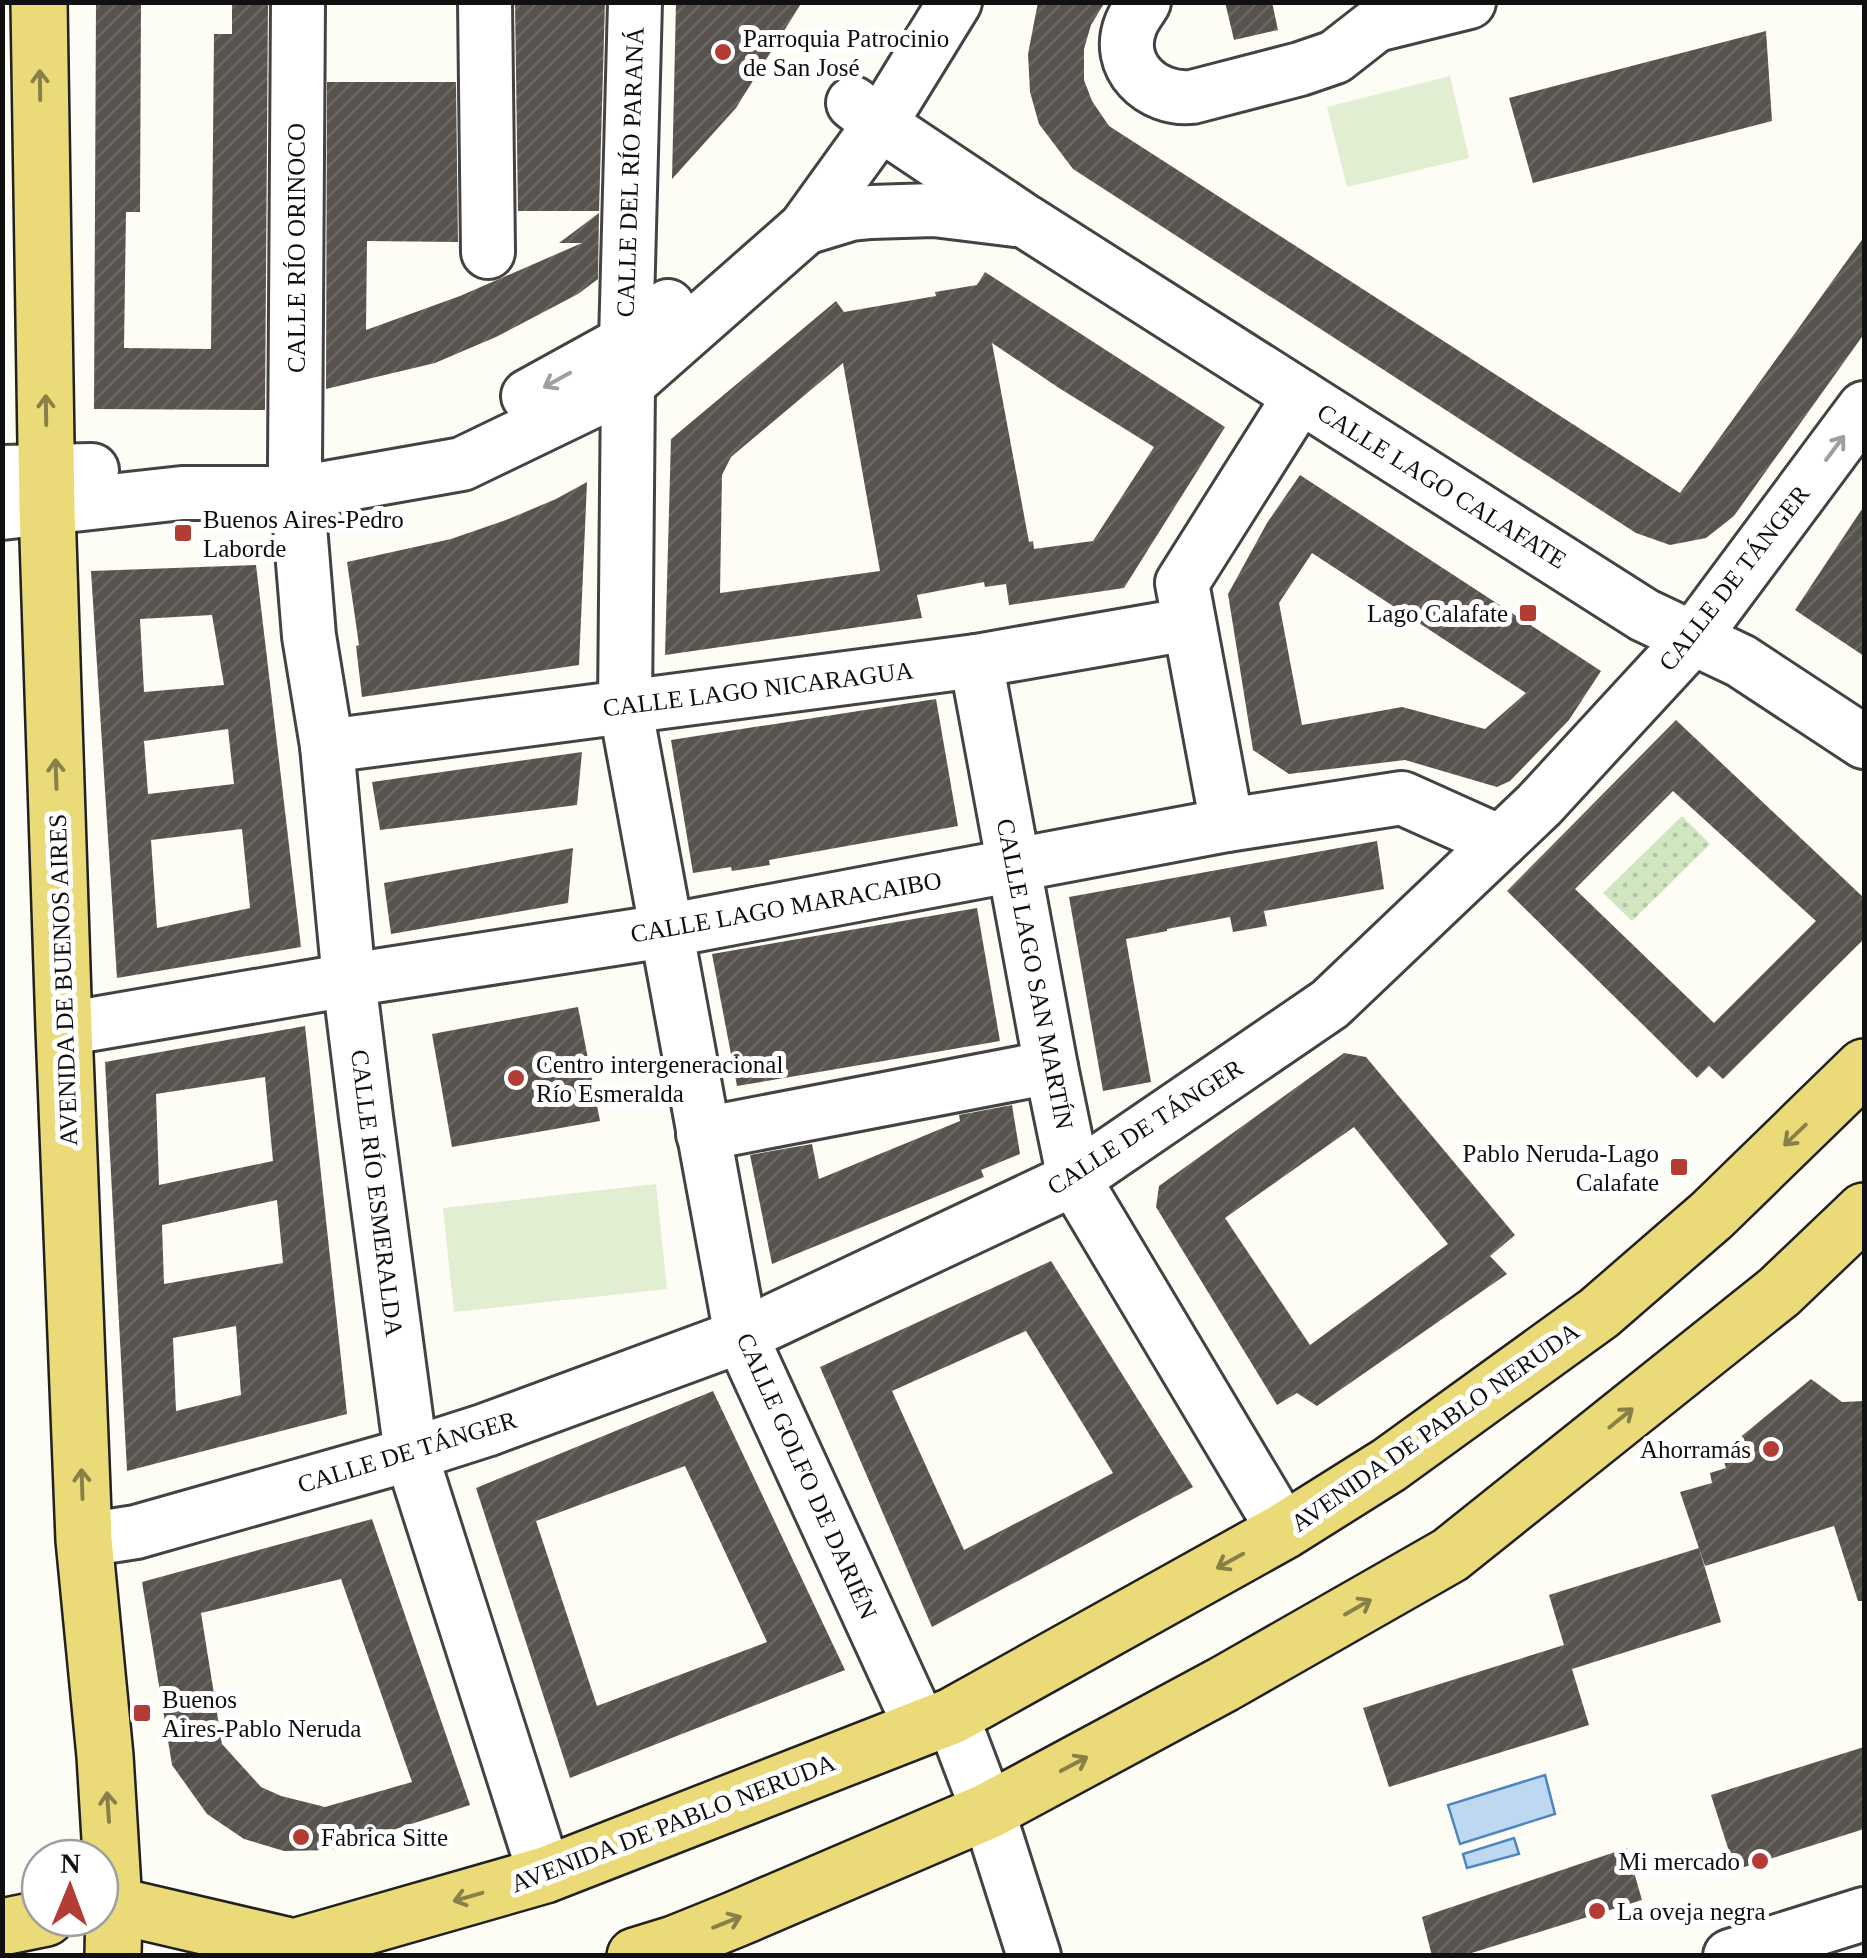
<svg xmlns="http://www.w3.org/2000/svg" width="1867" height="1958" font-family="Georgia,serif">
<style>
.garden{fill:url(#garden-dots)}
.pitch{fill:#e1eed2}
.water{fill:#bed8f1;stroke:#4c85c0;stroke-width:2.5}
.building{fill:url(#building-hatch);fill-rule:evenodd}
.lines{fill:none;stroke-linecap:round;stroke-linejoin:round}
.minor-casing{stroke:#434343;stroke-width:58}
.major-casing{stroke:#212121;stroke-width:60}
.minor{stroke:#fff;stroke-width:52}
.major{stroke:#ebdb78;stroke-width:55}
.oneway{stroke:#888049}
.oneway2{stroke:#9f9f9f}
.poi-dot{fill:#b33d35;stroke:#fff;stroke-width:4}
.labels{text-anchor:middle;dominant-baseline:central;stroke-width:10;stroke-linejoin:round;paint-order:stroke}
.poi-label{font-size:25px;fill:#101010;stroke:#fff;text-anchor:start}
.street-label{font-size:25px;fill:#101010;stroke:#fff}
</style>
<defs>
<pattern id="garden-dots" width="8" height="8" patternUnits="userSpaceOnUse" patternTransform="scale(2.5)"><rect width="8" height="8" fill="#d0e6c1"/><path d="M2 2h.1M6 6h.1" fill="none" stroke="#b2c4a5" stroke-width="1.8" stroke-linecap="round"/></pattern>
<pattern id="building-hatch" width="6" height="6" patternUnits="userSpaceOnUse" patternTransform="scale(2.5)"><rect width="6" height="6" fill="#58534e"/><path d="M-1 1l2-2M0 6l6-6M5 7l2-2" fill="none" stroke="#6b6763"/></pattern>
</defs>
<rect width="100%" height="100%" fill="#fefdf5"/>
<!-- garden -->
<polygon class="garden" points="1682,816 1710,844 1632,921 1603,893"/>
<!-- pitch -->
<g class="pitch">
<polygon points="1450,76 1469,158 1347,187 1327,107"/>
<polygon points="656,1184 667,1289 454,1312 443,1208"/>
</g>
<!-- water -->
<g class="water">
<polygon points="1545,1775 1555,1814 1460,1844 1448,1805"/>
<polygon points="1514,1838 1519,1854 1467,1868 1463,1854"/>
</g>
<!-- building -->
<g class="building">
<polygon points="96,2 141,2 140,212 126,212 124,348 211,349 214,34 232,34 232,2 268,2 265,410 94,409"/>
<polygon points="515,2 605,2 599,211 518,211"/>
<polygon points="676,2 802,2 736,108 672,179"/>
<polygon points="1038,2 1105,2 1091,25 1084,49 1084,80 1092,101 1109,126 1680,493 1864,237 1864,334 1734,516 1706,538 1670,545 1636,533 1073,169 1039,124 1030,92 1028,54"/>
<polygon points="1225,2 1272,2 1278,30 1234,40"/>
<polygon points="1766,31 1772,121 1533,183 1509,98"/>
<polygon points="327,82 456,82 458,242 367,241 366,330 460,296 582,243 559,243 599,213 598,279 578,294 496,337 435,363 326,389"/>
<path d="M985 272 1225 427 1124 588 1009 605 1006 584 985 587 984 582 917 595 922 618 665 655 671 439 836 301 844 312 936 296 935 292 977 285ZM992 343 1059 388 1154 447 1093 541 1034 549 1033 541 1029 542ZM843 363 880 571 720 593 722 475 731 457Z"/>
<path d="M1300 475 1601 671 1569 720 1510 781 1497 787 1405 760 1289 774 1253 750 1228 594 1267 523ZM1312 553 1526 693 1485 729 1402 707 1302 725 1279 603Z"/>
<polygon points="587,482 579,665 362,697 356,646 359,645 347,562 451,539 506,520 556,499"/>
<polygon points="1864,506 1864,656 1795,610"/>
<path d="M256 565 301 947 117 978 91 571ZM212 615 224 685 144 692 140 619ZM228 729 234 784 148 794 144 741ZM242 829 250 908 157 928 151 840Z"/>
<polygon points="936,699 958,826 769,860 770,865 732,871 731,867 693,873 671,740"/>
<path d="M1676 720 1864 898V939L1723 1079 1709 1066 1697 1078 1507 891ZM1673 791 1816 921 1714 1023 1575 889Z"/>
<polygon points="582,752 577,805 380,830 372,782"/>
<polygon points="1377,841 1384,889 1264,911 1267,926 1233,932 1230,917 1167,929 1167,931 1126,939 1151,1082 1103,1091 1069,897"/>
<polygon points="573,848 568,903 391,934 384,883"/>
<polygon points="977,908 1000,1041 737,1086 712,954"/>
<polygon points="578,1007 600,1121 452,1147 432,1034"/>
<path d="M305 1026 347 1414 127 1471 105 1062ZM265 1077 273 1161 159 1185 156 1094ZM277 1200 283 1263 164 1284 162 1225ZM236 1326 241 1395 176 1411 173 1338Z"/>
<path d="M1344 1053 1366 1057 1515 1235 1490 1256 1507 1274 1317 1406 1297 1393 1277 1405 1156 1207 1159 1186ZM1354 1127 1448 1244 1310 1345 1225 1218Z"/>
<polygon points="1012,1105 1020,1154 981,1170 984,1177 772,1264 750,1155 812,1144 819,1179 960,1121 959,1115"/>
<path d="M1051 1261 1193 1487 932 1627 820 1367ZM1026 1331 1113 1473 964 1550 892 1391Z"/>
<polygon points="1811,1379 1842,1402 1864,1401 1864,1601 1858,1601 1834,1526 1705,1566 1680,1492 1712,1483 1710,1473 1726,1468 1721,1453"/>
<path d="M713 1391 845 1670 570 1778 476 1488ZM685 1466 767 1642 597 1706 536 1521Z"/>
<path d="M372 1519 470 1805 331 1850 284 1851 244 1839 207 1814 172 1765 142 1582ZM341 1579 412 1782 325 1807 281 1796 261 1787 222 1744 201 1613Z"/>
<polygon points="1699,1548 1721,1622 1572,1669 1589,1725 1389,1787 1363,1708 1564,1645 1549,1595"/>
<polygon points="1864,1747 1864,1829 1735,1870 1711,1795"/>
<polygon points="1627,1848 1642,1900 1462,1956 1432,1956 1422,1917"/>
</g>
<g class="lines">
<!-- minor casing -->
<g class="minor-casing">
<g id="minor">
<polyline points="298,2 295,465 309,636 327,746 349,980 366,1117 411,1454 545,1875"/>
<polyline points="485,2 488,252"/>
<path d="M1144 2C1140 9 1134 16 1131 24 1114 66 1152 101 1192 97L1300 69 1335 57 1376 25 1469 2"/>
<polyline points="853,103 880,124 1025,221 1644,615 1741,661 1864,742"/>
<polyline points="805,228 851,214 871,212 934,210 1015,220"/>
<polyline points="626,342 635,2"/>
<polyline points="628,384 625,705 741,1336 921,1728"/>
<polyline points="528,396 626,342 668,306"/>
<polyline points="2,472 92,470"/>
<polyline points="2,513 182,493 297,493 462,464 628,384 805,228 880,124 955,2"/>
<polyline points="976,661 1051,1067 1074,1179 1284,1531"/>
<polyline points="327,746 976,661 1189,624"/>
<polyline points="1227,825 1182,583 1300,396"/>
<polyline points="64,1029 349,980 665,931 1227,825 1402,798 1500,842"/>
<polyline points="703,1134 1051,1067"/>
<polyline points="84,1540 136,1532 411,1454 486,1430 741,1336 1074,1179 1330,1004 1539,805 1693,638 1864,408"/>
<polyline points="952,1716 988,1811 1034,1956"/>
<polyline points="1730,1956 1864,1914"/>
</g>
</g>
<!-- major casing -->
<g class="major-casing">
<g id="major">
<polyline points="39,2 47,508 64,1029 84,1540 105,1756 114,1905 113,1956"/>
<polyline points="100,1908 114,1905 294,1947 545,1875 952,1716 1284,1531 1389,1465 1599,1313 1712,1215 1864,1067"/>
<polyline points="2,1927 46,1918"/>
<polyline points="635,1956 674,1944 736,1919 988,1811 1224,1684 1450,1555 1779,1292 1864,1211"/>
</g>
</g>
<!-- minor -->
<use href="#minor" class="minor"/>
<!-- major -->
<use href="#major" class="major"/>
</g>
<!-- one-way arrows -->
<defs><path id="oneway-shaft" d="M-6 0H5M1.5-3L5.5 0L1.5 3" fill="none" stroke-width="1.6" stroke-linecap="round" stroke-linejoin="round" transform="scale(2.5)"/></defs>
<g class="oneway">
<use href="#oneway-shaft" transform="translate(40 85) rotate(-91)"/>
<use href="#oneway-shaft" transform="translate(46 410) rotate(-91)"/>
<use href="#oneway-shaft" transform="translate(56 774) rotate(-92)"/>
<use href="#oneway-shaft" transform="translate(1795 1135) rotate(136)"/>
<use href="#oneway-shaft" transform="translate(1621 1418) rotate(-39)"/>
<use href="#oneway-shaft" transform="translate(82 1484) rotate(-92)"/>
<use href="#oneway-shaft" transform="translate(1230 1561) rotate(151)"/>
<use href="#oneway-shaft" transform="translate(1358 1607) rotate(-30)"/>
<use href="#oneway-shaft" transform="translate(1074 1764) rotate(-28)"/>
<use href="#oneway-shaft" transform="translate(108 1807) rotate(-94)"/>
<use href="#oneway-shaft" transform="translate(468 1897) rotate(164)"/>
<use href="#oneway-shaft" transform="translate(727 1922) rotate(-22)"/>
</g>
<g class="oneway2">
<use href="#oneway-shaft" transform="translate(557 380) rotate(151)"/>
<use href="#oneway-shaft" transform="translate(1835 448) rotate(-53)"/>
</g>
<!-- markers -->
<g class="poi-dot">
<circle cx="723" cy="52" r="10"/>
<rect x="173" y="523" width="20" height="20" rx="5"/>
<rect x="1518" y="603" width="20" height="20" rx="5"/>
<circle cx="516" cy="1078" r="10"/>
<rect x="1669" y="1157" width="20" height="20" rx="5"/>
<circle cx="1771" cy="1449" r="10"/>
<rect x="132" y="1703" width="20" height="20" rx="5"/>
<circle cx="301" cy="1837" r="10"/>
<circle cx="1760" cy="1861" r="10"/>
<circle cx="1597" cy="1911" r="10"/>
</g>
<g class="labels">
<!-- poi labels -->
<g class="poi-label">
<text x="743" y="38">Parroquia Patrocinio<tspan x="743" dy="29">de San José</tspan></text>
<text x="203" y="519">Buenos Aires-Pedro<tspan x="203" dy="29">Laborde</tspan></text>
<text x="1508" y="613" text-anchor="end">Lago Calafate</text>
<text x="536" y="1064">Centro intergeneracional<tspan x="536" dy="29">Río Esmeralda</tspan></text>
<text x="1659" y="1153" text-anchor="end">Pablo Neruda-Lago<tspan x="1659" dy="29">Calafate</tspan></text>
<text x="1751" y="1449" text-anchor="end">Ahorramás</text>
<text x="162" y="1699">Buenos<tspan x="162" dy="29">Aires-Pablo Neruda</tspan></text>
<text x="321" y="1837">Fabrica Sitte</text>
<text x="1740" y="1861" text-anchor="end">Mi mercado</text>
<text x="1617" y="1911">La oveja negra</text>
</g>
<!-- street labels -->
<g class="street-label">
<text transform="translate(630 172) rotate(-88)">CALLE DEL RÍO PARANÁ</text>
<text transform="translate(296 248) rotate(-90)">CALLE RÍO ORINOCO</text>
<text transform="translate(1442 486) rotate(32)">CALLE LAGO CALAFATE</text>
<text transform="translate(1734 578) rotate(-52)">CALLE DE TÁNGER</text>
<text transform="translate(758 689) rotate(-7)">CALLE LAGO NICARAGUA</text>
<text transform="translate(786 907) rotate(-10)">CALLE LAGO MARACAIBO</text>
<text transform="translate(1035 974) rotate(79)">CALLE LAGO SAN MARTÍN</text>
<text transform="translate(63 980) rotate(-92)">AVENIDA DE BUENOS AIRES</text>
<text transform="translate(1145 1127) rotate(-33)">CALLE DE TÁNGER</text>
<text transform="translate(377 1193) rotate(83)">CALLE RÍO ESMERALDA</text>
<text transform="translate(1435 1427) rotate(-35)">AVENIDA DE PABLO NERUDA</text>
<text transform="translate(407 1452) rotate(-17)">CALLE DE TÁNGER</text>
<text transform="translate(807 1476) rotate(66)">CALLE GOLFO DE DARIÉN</text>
<text transform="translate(673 1823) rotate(-21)">AVENIDA DE PABLO NERUDA</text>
</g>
</g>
<!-- border -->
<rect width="1867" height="1958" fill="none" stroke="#101010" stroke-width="10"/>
<!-- north arrow -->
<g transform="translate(70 1888) rotate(1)"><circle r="48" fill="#ffffff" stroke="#9f9f9f" stroke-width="2.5"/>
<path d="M0-8L18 38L0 25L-18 38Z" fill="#b33d35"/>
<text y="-15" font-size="28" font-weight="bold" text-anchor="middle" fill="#101010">N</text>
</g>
</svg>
